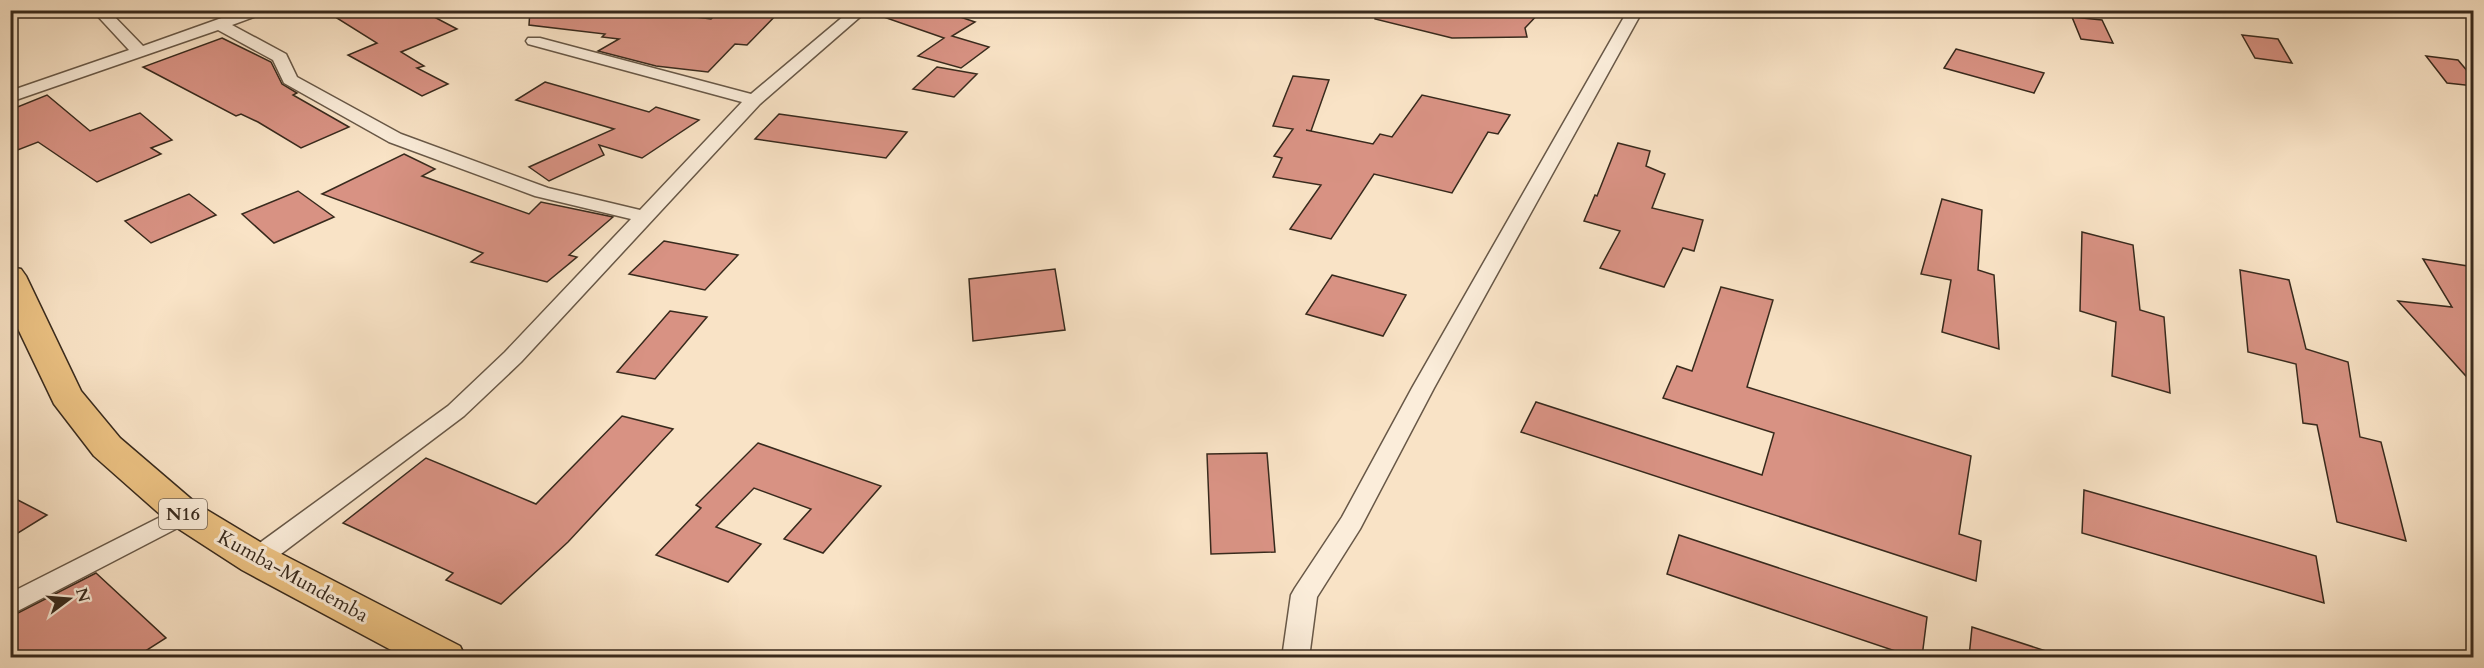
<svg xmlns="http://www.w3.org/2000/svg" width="2484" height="668" font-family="Cardo,serif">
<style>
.building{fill:#d89283;stroke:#382a1d;stroke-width:1.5}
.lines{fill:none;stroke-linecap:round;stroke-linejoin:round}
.minor-casing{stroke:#685847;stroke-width:3}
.trunk-casing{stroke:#382a1d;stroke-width:3}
.minor{fill:#fbedda;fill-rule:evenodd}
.trunk{fill:#ecc283;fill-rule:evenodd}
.labels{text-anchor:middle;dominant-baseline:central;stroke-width:6;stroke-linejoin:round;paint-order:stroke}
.shield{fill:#fbedda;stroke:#726456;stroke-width:1.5}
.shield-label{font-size:18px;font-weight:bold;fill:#382a1d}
.street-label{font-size:20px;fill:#382a1d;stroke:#fbedda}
</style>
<rect width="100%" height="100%" fill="#f9e3c6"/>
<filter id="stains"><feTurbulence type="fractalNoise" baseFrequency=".00333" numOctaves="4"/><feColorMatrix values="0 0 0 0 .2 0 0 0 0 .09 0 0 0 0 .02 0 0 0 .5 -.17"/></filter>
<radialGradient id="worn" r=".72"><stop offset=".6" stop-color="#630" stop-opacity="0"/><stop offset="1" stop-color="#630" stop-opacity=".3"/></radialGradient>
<!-- building -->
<g class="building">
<polygon points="324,10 421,10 457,29 401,52 424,66 417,68 448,84 422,96 348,55 377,43"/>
<polygon points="530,10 641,10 711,19 721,10 781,10 747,45 735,44 708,72 656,66 598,51 619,39 602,37 605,34 529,25"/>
<polygon points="875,10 940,10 975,22 952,36 989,47 961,68 918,56 944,38 875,14"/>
<polygon points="1376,10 1542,10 1525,28 1527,37 1452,38 1375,19"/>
<polygon points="2072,17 2102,20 2113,43 2081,39"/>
<polygon points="2242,35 2278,39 2292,63 2255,58"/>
<polygon points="222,38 271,62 282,84 297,93 293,95 349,127 301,148 258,122 241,114 236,116 143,67"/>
<polygon points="1956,49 2044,73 2034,93 1944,68"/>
<polygon points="2426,56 2458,60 2474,79 2474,86 2447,83"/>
<polygon points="937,67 977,74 954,97 913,89"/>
<polygon points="1293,76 1329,80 1311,131 1306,130 1373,144 1380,134 1392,137 1422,95 1510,115 1498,134 1488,132 1452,193 1374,174 1331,239 1290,229 1321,185 1273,177 1282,158 1274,156 1293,129 1273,126"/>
<polygon points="545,82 649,112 656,107 699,120 642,158 599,145 604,155 549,181 529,167 614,129 516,100"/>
<polygon points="47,95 90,131 140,113 172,140 151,148 161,154 97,182 38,142 10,153 10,110"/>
<polygon points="779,114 907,132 886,158 755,139"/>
<polygon points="1618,143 1650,151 1646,166 1665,174 1652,208 1703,220 1694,251 1683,248 1664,287 1600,268 1620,231 1584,221 1595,195 1597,196"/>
<polygon points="404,154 435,169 422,176 529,214 541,202 613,217 569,255 577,257 547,282 471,262 483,253 322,194"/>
<polygon points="298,191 334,217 274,243 242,214"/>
<polygon points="189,194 216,215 151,243 125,221"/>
<polygon points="1942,199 1982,210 1978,270 1994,275 1999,349 1942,332 1951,280 1921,274"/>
<polygon points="2082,232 2133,245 2140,310 2164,317 2170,393 2112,376 2116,322 2080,311"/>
<polygon points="664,241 738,255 705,290 629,274"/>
<polygon points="2423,259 2474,267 2474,385 2398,301 2452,307"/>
<polygon points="1055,269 1065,330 973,341 969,279"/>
<polygon points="2240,270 2289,280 2306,349 2348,362 2360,437 2381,442 2406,541 2337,522 2317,425 2303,423 2296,364 2248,352"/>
<polygon points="1332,275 1406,295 1383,336 1306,314"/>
<polygon points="1721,287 1773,300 1747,387 1971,456 1959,534 1981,541 1976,581 1521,432 1536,402 1762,475 1774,433 1663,398 1677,366 1692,371"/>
<polygon points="670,311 707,317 655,379 617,372"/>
<polygon points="622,416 673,429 568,542 501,604 446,580 453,573 343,523 426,458 536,504"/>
<polygon points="758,443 881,486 823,553 784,539 811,509 754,488 716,527 761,544 728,582 656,555 701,508 696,505"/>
<polygon points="1267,453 1275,552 1211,554 1207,454"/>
<polygon points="2084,490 2316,556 2324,603 2082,533"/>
<polygon points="10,496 47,515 10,538"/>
<polygon points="1679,535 1927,617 1922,657 1913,657 1667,574"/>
<polygon points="96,573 166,638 136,657 10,657 10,617"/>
<polygon points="1972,627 2052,653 2051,657 1969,657"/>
</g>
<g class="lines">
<!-- minor casing -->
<g class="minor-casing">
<g id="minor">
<polygon points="92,10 108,10 143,46 244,10 267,10 265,13 232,25 286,54 297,77 401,134 548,188 640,210 742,102 528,44 526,41 528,38 540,38 751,94 851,10 868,10 760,104 521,362 464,416 265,566 256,569 247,566 243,559 247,552 448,406 505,352 631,219 535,196 389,142 284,83 273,60 218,30 10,102 10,91 129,50"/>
<polygon points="1628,10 1643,10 1434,388 1360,529 1317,597 1309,658 1282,658 1291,595 1295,588 1342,517 1412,388"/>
<polygon points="184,505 193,508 196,514 193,520 10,615 10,593"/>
</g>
</g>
<!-- trunk casing -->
<g class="trunk-casing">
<polygon id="trunk" points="10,267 21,269 26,276 81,391 120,438 197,504 270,548 460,646 466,658 406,658 242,570 171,524 94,456 54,404 10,312"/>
</g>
<!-- minor -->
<use href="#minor" class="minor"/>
<!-- trunk -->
<use href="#trunk" class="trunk"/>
</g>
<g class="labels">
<!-- shield labels -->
<rect class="shield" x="159" y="499" width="48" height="30" rx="4.5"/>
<g class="shield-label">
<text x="183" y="514">N16</text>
</g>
<!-- street labels -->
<g class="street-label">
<text transform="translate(293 576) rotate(29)">Kumba-Mundemba</text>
</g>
</g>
<!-- margin -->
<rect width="2484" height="668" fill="none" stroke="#f9e3c6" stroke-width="36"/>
<rect x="12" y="12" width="2460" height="644" fill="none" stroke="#382a1d" stroke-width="3"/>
<rect x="18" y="18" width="2448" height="632" fill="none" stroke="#382a1d" stroke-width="1.5"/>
<!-- north arrow -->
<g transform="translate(69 599) rotate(74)" stroke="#fbedda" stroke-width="4.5" paint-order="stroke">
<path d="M0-4.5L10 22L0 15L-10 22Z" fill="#382a1d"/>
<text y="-9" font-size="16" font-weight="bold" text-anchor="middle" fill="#382a1d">N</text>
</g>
<rect width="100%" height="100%" filter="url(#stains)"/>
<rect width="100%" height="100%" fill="url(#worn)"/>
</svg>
